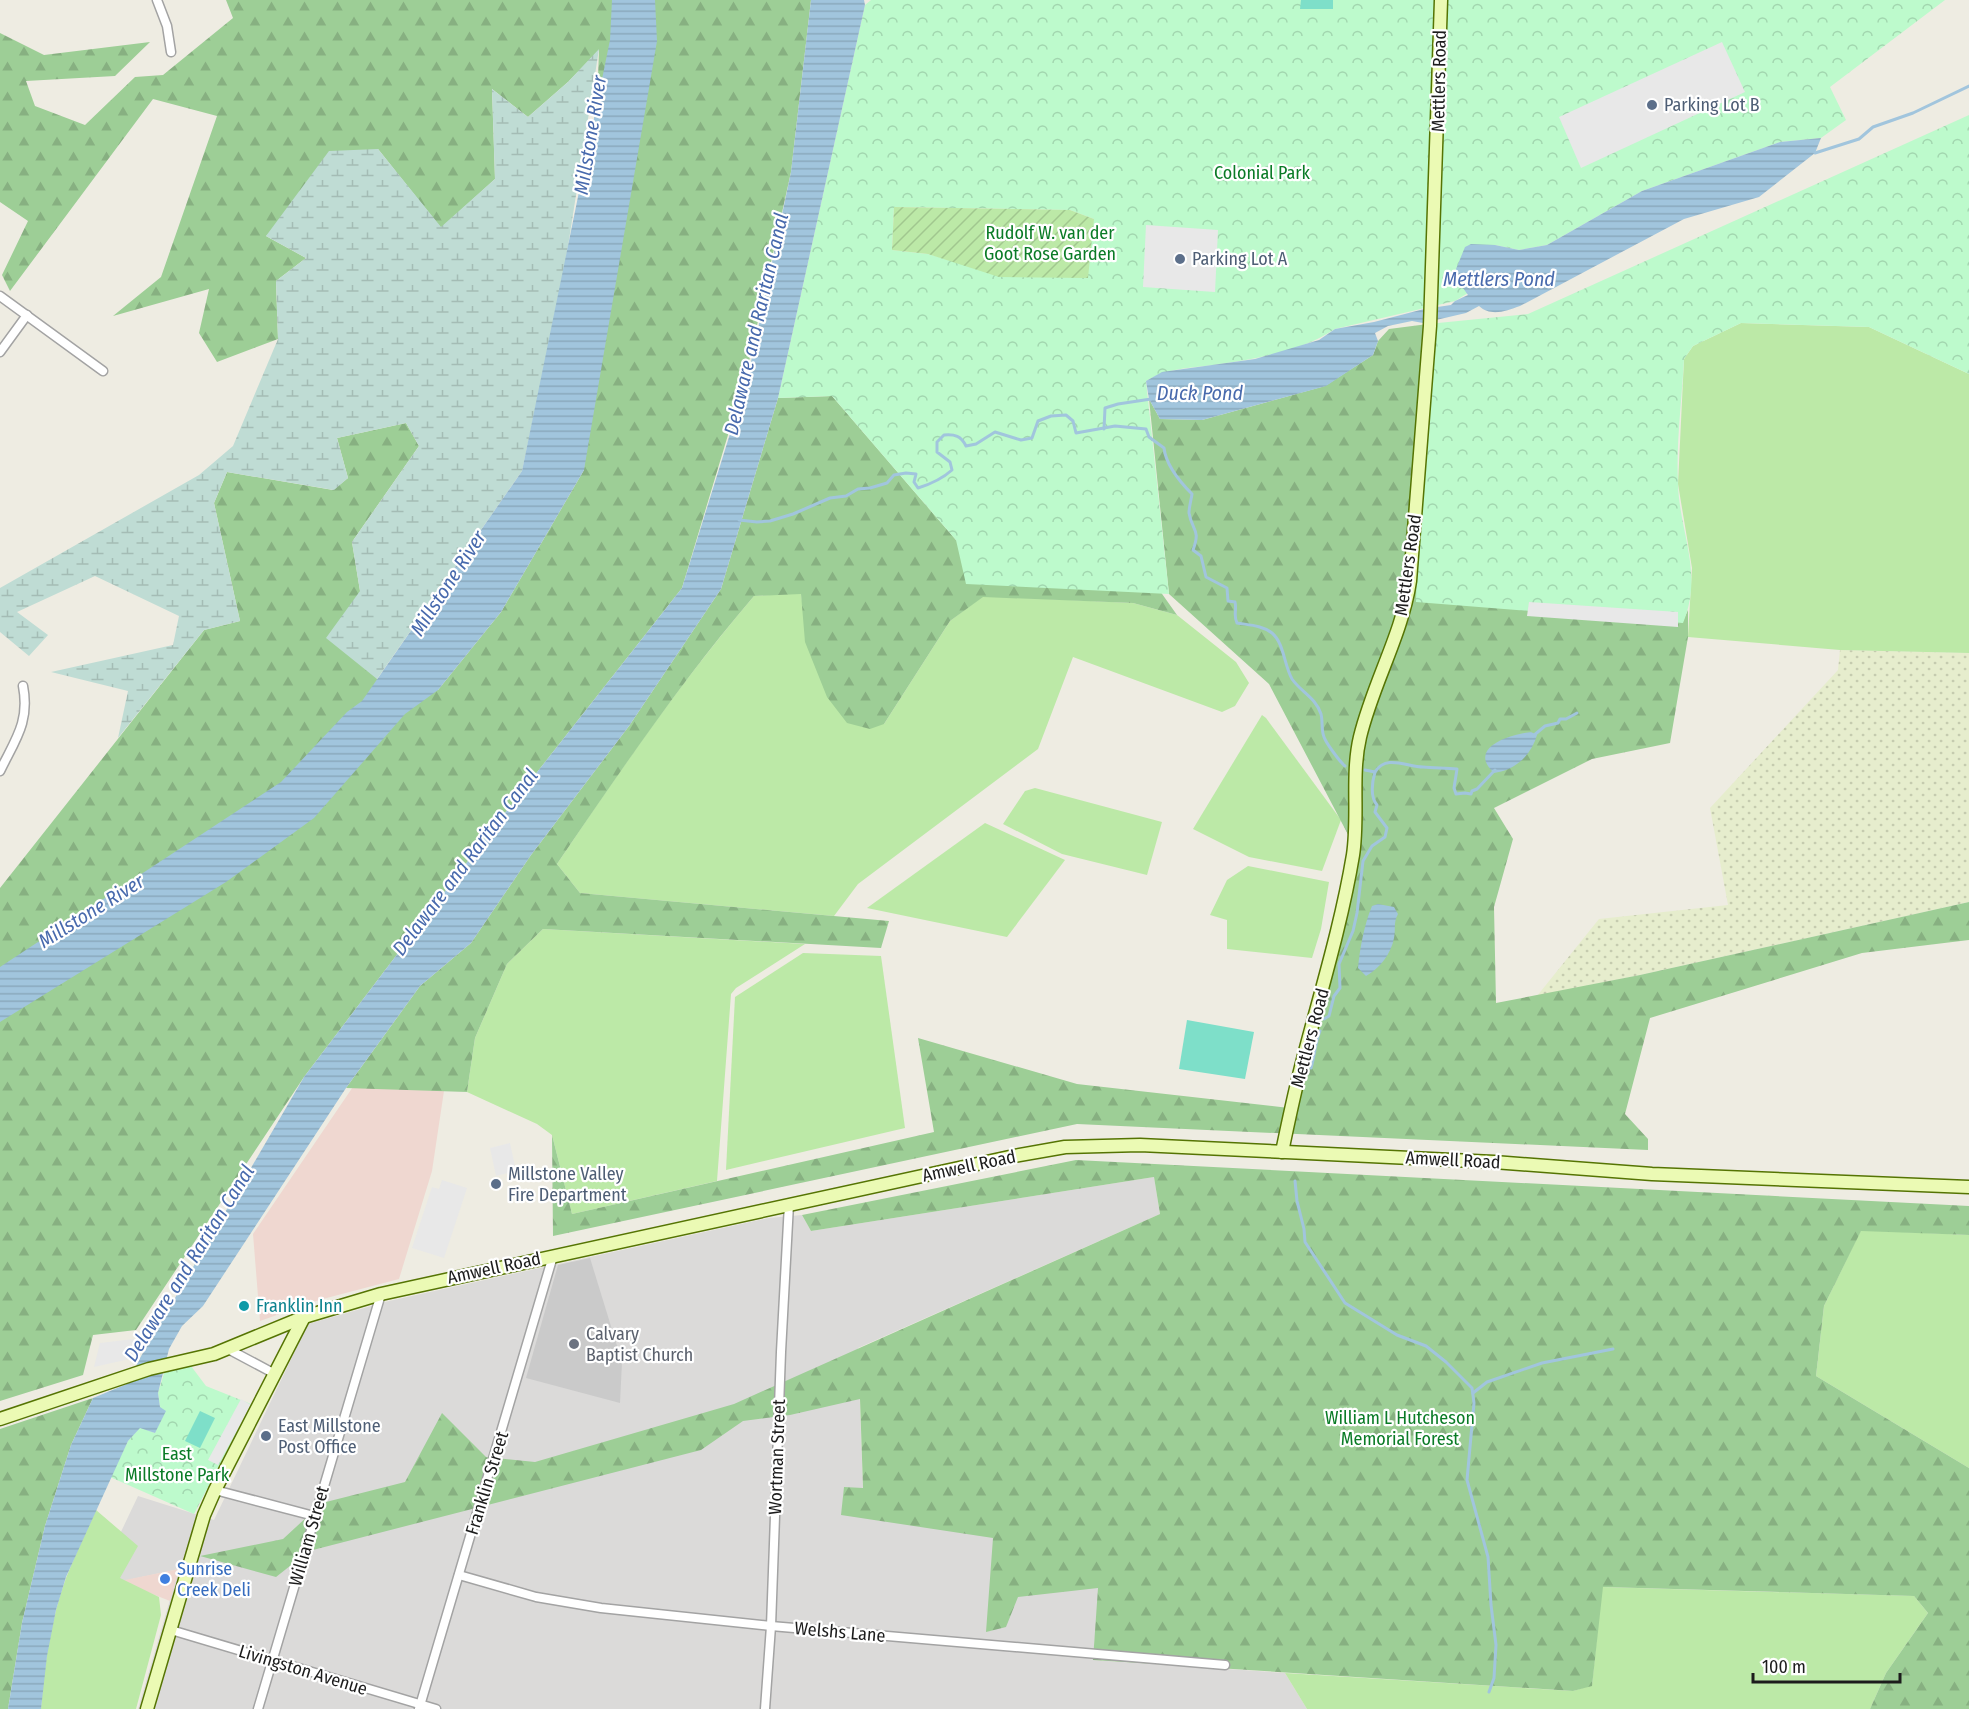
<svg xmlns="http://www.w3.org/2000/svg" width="1969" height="1709" font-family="'Fira Sans Condensed',sans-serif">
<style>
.residential{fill:#dbdad9}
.commercial{fill:#efd7d0}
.religious{fill:#cacaca}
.farmland{fill:url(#farmland-dots)}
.grass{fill:#bce9a7}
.forest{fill:url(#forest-firs)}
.wetland{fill:url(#wetland-marsh)}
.park{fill:url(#park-crowns);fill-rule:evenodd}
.garden{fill:url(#garden-furrows)}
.pitch{fill:#7edfc9}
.parking{fill:#e8e8e8}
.water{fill:url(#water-rules)}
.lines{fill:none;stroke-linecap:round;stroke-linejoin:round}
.stream{stroke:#a1c5dd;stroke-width:3}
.street-casing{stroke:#a3a3a3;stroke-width:11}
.secondary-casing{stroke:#557403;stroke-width:15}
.street{stroke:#fff;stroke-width:8}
.secondary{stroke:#ebfab4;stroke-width:12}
.service-dot{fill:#5c6f8a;stroke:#fff;stroke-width:2}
.culture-dot{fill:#0f9aa8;stroke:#fff;stroke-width:2}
.worship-dot{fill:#6b7280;stroke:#fff;stroke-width:2}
.shop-dot{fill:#3f7fe0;stroke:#fff;stroke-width:2}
.labels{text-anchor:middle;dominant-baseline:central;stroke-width:4.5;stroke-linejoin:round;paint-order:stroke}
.street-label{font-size:18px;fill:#1c1c1c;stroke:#fff}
.service-label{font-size:18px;fill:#4e5e75;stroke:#fff;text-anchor:start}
.park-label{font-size:18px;fill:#0a7b26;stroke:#fff}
.culture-label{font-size:18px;fill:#0d838f;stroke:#fff;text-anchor:start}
.worship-label{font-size:18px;fill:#5b616d;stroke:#fff;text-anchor:start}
.shop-label{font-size:18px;fill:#366cbe;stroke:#fff;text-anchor:start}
.water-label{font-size:20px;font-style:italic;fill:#486aad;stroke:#fff}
</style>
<defs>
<pattern id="farmland-dots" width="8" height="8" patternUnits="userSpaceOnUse" patternTransform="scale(1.5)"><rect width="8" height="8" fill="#e6edcd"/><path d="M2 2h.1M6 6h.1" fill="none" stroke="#c5cbaf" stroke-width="1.8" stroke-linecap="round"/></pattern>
<pattern id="forest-firs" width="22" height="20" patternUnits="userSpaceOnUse" patternTransform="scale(1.5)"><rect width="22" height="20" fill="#9dce96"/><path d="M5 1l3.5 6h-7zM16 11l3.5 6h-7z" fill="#87b081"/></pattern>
<pattern id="wetland-marsh" width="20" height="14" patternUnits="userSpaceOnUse" patternTransform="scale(1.5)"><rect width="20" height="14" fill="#bfdcd4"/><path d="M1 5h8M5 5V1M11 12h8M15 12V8" fill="none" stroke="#a4bcb5"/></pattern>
<pattern id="park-crowns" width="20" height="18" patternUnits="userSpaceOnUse" patternTransform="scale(1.5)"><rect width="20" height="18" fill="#bdfacc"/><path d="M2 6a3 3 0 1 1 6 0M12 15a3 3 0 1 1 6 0" fill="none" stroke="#a2d6af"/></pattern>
<pattern id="garden-furrows" width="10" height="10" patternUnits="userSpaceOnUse" patternTransform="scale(1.5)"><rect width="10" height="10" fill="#bce9a7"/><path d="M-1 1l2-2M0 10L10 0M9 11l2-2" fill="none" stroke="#a1c78f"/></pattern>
<pattern id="water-rules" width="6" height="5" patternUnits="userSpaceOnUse" patternTransform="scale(1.5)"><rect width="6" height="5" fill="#a1c5dd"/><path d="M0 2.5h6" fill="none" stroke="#8aa9bd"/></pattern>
</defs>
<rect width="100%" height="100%" fill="#eeece2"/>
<!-- residential -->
<polygon class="residential" points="1154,1177 1160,1214 858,1348 863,1489 1010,1540 1099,1588 1093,1660 1285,1673 1307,1709 138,1709 179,1569 114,1583 109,1557 138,1496 214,1520 308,1324 389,1301 769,1218 802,1215 811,1231"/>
<!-- commercial -->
<g class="commercial">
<polygon points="414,997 448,1064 432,1171 399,1279 319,1300 260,1321 253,1234"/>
<polygon points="179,1569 170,1601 120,1581"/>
</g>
<!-- religious -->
<polygon class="religious" points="590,1258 622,1362 620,1403 526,1378 558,1265"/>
<!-- farmland -->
<polygon class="farmland" points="1840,650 1969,653 1969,902 1640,975 1537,996 1599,919 1728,905 1710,808 1838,670"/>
<!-- grass -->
<g class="grass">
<polygon points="1741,323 1869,327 1969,374 1969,653 1840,650 1688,637 1692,568 1678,484 1684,359 1693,346"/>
<path d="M801 593 804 618 884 724 950 621 983 596 1133 603 1177 615 1236 662 1249 683 1235 706 1222 712 1073 657 1038 749 858 884 834 916 580 893 557 864C619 772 682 680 754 596Z"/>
<polygon points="1262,715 1266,718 1341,820 1322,871 1249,857 1193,829"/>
<polygon points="1035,788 1162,822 1147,875 1062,854 1003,824 1025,791"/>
<polygon points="985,823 1065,860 1007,937 867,908"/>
<polygon points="1248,866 1329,882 1321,929 1312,958 1227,949 1227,920 1210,915 1227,880"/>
<polygon points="543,929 805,944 736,988 731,994 717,1181 572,1214 552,1135 537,1124 467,1092 475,1038 507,964"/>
<polygon points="803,953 881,956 905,1128 726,1170 735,997"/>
<polygon points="1861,1230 1969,1235 1969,1468 1816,1376 1824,1306"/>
<path d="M96 1510 138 1546 120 1578 159 1597 161 1615 136 1709H41C44 1665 51 1619 66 1578 75 1555 86 1532 96 1510Z"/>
<polygon points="1602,1587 1914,1596 1928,1613 1886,1673 1870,1709 1307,1709 1285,1673 1573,1691 1592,1685"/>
</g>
<!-- forest -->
<g class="forest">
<polygon points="226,0 811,0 791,172 746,375 682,588 490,832 304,1077 136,1330 93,1335 83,1375 0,1401 0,888 204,630 240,621 214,503 227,472 333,490 348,478 337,438 406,423 419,446 352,542 360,591 377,679 438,690 501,612 584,470 599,50 568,82 528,117 492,89 495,179 441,228 378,149 266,236 306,258 276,281 278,339 217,362 199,333 209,289 113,316 161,277 217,116 153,99 10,291 2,275 28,221 0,202 0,33 44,55 150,42 115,76 26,81 35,106 85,125 135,77 163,75 233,18"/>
<polygon points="1428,324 1682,623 1688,610 1688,637 1670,743 1592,759 1494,808 1513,839 1494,907 1496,1003 1640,975 1969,902 1969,940 1862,953 1650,1018 1625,1114 1648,1139 1648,1150 1077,1124 553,1236 552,1135 572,1214 934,1132 918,1038 1077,1084 1289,1108 1326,965 1353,844 1269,684 1169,594 1149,399 1160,419 1202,420 1325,386 1373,355 1378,341 1389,329"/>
<path d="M832 396 956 540 1160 591 1177 615 1133 603 983 597 950 621 884 724 870 729 847 723 827 697 805 642 801 594 754 596C682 680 619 773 557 864L580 893 889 921 881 948 543 929 507 964 475 1038 467 1092 346 1088 420 986 471 943 531 855 629 726 721 589 778 398Z"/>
<polygon points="1076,1160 1969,1206 1969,1235 1861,1231 1824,1306 1816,1376 1969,1468 1969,1709 1870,1709 1886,1673 1928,1613 1914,1596 1603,1587 1592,1686 1573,1691 1093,1660 1098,1588 1018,1597 1006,1627 986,1632 993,1538 841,1515 844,1487 863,1488 860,1399 790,1415 743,1421 701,1450 309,1551 276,1577 200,1556 283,1539 322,1503 405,1482 442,1413 486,1457 535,1462 734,1404 1160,1214 1154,1177 811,1231 802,1215"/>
<polygon points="93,1398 71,1445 45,1526 22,1623 8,1709 0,1709 0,1429"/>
</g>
<!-- wetland -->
<polygon class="wetland" points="599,49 563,278 522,471 377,679 326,638 360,591 352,542 419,446 406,423 337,438 348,478 334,490 227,472 214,503 240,621 204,630 118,738 128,691 51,672 173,645 179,616 95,576 17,612 48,635 29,656 0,632 0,588 199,475 233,446 278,339 276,281 306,258 266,236 329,151 378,149 441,227 495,179 492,89 528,117 568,82"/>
<!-- park -->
<g class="park">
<path d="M871 0H1945L1830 87 1846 120 1821 138 1780 142 1642 191 1547 245 1519 250 1495 245 1458 281 1468 293 1455 301 1335 329C1300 352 1255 359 1214 365 1189 368 1169 368 1146 381L1169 594 966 584 956 540 832 396 778 398 865 5ZM894 207 1070 210 1094 219 953 261 928 254 892 250Z"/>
<path d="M1969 115V374L1869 327 1741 323 1693 346 1684 359C1682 399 1676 443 1678 483 1679 532 1704 573 1683 623L1416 602 1420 440 1428 324 1528 314Z"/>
<polygon points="191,1366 206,1386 251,1404 194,1514 110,1477 128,1441 140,1427 155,1433 160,1407 158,1393 165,1370"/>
</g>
<!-- garden -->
<polygon class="garden" points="894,207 1070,210 1094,219 1088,278 999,277 928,254 892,250"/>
<!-- pitch -->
<g class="pitch">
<polygon points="1301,0 1333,0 1333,9 1300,9"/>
<polygon points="1187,1020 1254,1032 1245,1079 1179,1069"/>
<polygon points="200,1411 215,1418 200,1448 185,1441"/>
</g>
<!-- parking -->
<g class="parking">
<polygon points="1722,42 1745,92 1581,168 1559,117"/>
<polygon points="1146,225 1218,230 1215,292 1143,287"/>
<polygon points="1529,602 1678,612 1678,627 1527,616"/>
<polygon points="510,1143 516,1171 496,1176 490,1148"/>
<polygon points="442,1180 467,1188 444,1258 412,1248 432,1187 439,1189"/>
<polygon points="134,1339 144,1339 134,1358 94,1367 100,1343"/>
<polygon points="241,1399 251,1405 218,1465 208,1460"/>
</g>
<!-- water -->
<g class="water">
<polygon points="612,0 655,0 657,41 584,470 501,612 438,690 405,714 314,818 226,882 0,1022 0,967 281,782 347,712 362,701 522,471 610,40"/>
<polygon points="811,0 864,0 865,5 778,398 721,589 629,726 531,855 471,943 420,986 346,1088 203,1306 182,1326 169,1349 158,1393 160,1407 166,1411 155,1433 140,1428 128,1441 66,1577 56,1610 47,1656 41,1709 8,1709 22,1623 45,1526 71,1445 93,1398 127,1384 140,1358 304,1077 490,832 682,588 748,376 791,172"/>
<path d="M1821 138 1815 153 1759 197 1684 219 1520 306C1506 311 1491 317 1479 306L1466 313 1423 323 1412 321 1388 326 1375 333 1378 341 1373 355 1326 386 1202 420 1160 419 1149 399 1146 381 1162 372 1255 359 1319 340 1335 329 1374 322 1424 309 1451 305 1455 301 1468 295 1458 281 1456 269 1465 247 1471 244 1495 245 1519 250 1547 245 1642 191 1780 142Z"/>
<path d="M1531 732 1537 735C1531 756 1515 770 1494 773 1466 747 1512 734 1531 732Z"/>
<path d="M1378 904 1394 907 1398 914C1393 923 1396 929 1394 938 1391 954 1380 968 1366 976L1358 968C1360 948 1364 925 1372 906Z"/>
</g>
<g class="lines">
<!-- stream -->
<g class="stream">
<polyline points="1815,153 1859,139 1873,127 1913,113 1969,86"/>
<polyline points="1104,429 1105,408 1118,404 1151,399"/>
<path d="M739 520 757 522 770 521 793 514 830 498 846 496 858 489 870 488 887 483 894 475 906 473 916 474 914 482 918 488C931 484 942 479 952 470L950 462 937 452V442L944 435C955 434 961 436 966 446L976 444 995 432 1021 440 1032 438 1038 421 1051 416 1066 415 1073 421 1076 433 1115 426 1146 429 1149 437 1164 448C1166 465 1180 482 1192 494 1191 501 1189 507 1189 513 1192 531 1201 529 1193 550L1201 556 1206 577 1227 588 1228 601 1235 602C1237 610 1233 615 1237 623 1248 625 1262 625 1272 633 1284 643 1284 665 1292 679 1301 692 1316 698 1321 714 1323 722 1321 730 1324 737 1326 743 1340 762 1345 766"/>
<polyline points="1533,736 1545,726 1558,723 1560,719 1566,719 1577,713"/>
<path d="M1375 772C1386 754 1407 767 1423 767 1434 768 1445 768 1457 769L1454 788 1456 794 1465 793 1471 794 1472 791 1477 789 1495 770"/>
<path d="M1324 1019 1329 1016 1334 996 1340 988 1339 964 1353 931 1357 913 1363 861 1372 846 1385 837 1387 828 1375 812 1377 805C1370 797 1372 782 1375 772L1365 770"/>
<path d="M1311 1068C1315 1055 1315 1043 1320 1031"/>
<polyline points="1295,1181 1297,1201 1304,1229 1305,1242 1345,1303 1397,1335 1426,1346 1446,1362 1472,1388 1474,1403 1467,1480 1488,1557 1491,1605 1496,1645 1494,1678 1489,1692"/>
<polyline points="1473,1393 1487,1382 1542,1363 1613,1349"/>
</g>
<!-- street casing -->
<g class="street-casing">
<g id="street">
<polyline points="157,0 167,26 171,52"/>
<polyline points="0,296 103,371"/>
<polyline points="0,352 27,315"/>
<path d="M0 771C15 740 30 722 23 686"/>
<polyline points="228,1349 275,1374"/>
<polyline points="215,1490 314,1516"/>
<polyline points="459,1575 536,1597 601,1608 771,1626 1225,1665"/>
<polyline points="171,1630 436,1709"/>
<polyline points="258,1709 381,1294"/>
<polyline points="419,1709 553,1256"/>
<polyline points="765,1709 771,1626 781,1352 789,1204"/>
</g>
</g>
<!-- secondary casing -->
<g class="secondary-casing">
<g id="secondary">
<path d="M1282 1152C1288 1123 1294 1095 1301 1067 1319 997 1341 927 1353 855 1359 816 1351 775 1360 737 1373 683 1402 635 1410 581L1430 326 1441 0"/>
<polyline points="0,1419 149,1369 214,1354 304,1317 381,1294 1014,1156 1065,1147 1140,1145 1494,1162 1652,1174 1969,1187"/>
<polyline points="147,1709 204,1515 215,1490 304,1317"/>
</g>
</g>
<!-- street -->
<use href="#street" class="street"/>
<!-- secondary -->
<use href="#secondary" class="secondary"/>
</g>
<!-- markers -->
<g class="service-dot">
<circle cx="1652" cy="105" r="6"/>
<circle cx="1180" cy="259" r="6"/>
<circle cx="496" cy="1184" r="6"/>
<circle cx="266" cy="1436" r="6"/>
</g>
<circle class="culture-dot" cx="244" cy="1306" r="6"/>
<circle class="worship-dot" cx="574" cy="1344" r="6"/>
<circle class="shop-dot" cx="165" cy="1579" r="6"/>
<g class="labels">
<!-- street labels -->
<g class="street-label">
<text transform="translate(1439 81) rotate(-89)">Mettlers Road</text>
<text transform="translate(1408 565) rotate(-82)">Mettlers Road</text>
<text transform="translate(1310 1038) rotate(-75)">Mettlers Road</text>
<text transform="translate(1453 1160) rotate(3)">Amwell Road</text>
<text transform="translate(969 1166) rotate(-12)">Amwell Road</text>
<text transform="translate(494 1268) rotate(-12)">Amwell Road</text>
<text transform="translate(777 1457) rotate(-88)">Wortman Street</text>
<text transform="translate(487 1483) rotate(-73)">Franklin Street</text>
<text transform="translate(309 1536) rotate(-74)">William Street</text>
<text transform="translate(840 1632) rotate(5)">Welshs Lane</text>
<text transform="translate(303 1670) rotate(17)">Livingston Avenue</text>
</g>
<!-- service labels -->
<g class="service-label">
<text x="1664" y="105">Parking Lot B</text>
<text x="1192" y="259">Parking Lot A</text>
<text x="508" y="1174">Millstone Valley<tspan x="508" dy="21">Fire Department</tspan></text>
<text x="278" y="1426">East Millstone<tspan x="278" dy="21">Post Office</tspan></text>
</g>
<!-- park labels -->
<g class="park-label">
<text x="1262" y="173">Colonial Park</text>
<text x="1050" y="233">Rudolf W. van der<tspan x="1050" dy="21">Goot Rose Garden</tspan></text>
<text x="1400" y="1418">William L Hutcheson<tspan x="1400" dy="21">Memorial Forest</tspan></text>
<text x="177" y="1454">East<tspan x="177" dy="21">Millstone Park</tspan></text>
</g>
<!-- culture labels -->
<g class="culture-label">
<text x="256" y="1306">Franklin Inn</text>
</g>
<!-- worship labels -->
<g class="worship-label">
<text x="586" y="1334">Calvary<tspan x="586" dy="21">Baptist Church</tspan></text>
</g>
<!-- shop labels -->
<g class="shop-label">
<text x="177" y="1569">Sunrise<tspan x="177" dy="21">Creek Deli</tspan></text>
</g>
<!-- water labels -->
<g class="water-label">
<text transform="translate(590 135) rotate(-81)">Millstone River</text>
<text x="1499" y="279">Mettlers Pond</text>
<text transform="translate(756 324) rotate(-77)">Delaware and Raritan Canal</text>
<text x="1200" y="393">Duck Pond</text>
<text transform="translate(448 583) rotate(-57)">Millstone River</text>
<text transform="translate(465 862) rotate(-53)">Delaware and Raritan Canal</text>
<text transform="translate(91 911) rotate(-32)">Millstone River</text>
<text transform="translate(189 1263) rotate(-58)">Delaware and Raritan Canal</text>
</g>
</g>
<!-- scale -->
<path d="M1753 1673v9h147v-9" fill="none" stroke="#1c1c1c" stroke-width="3"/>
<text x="1762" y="1673" font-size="18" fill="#1c1c1c" stroke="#ffffff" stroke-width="4.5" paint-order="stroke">100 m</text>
</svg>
